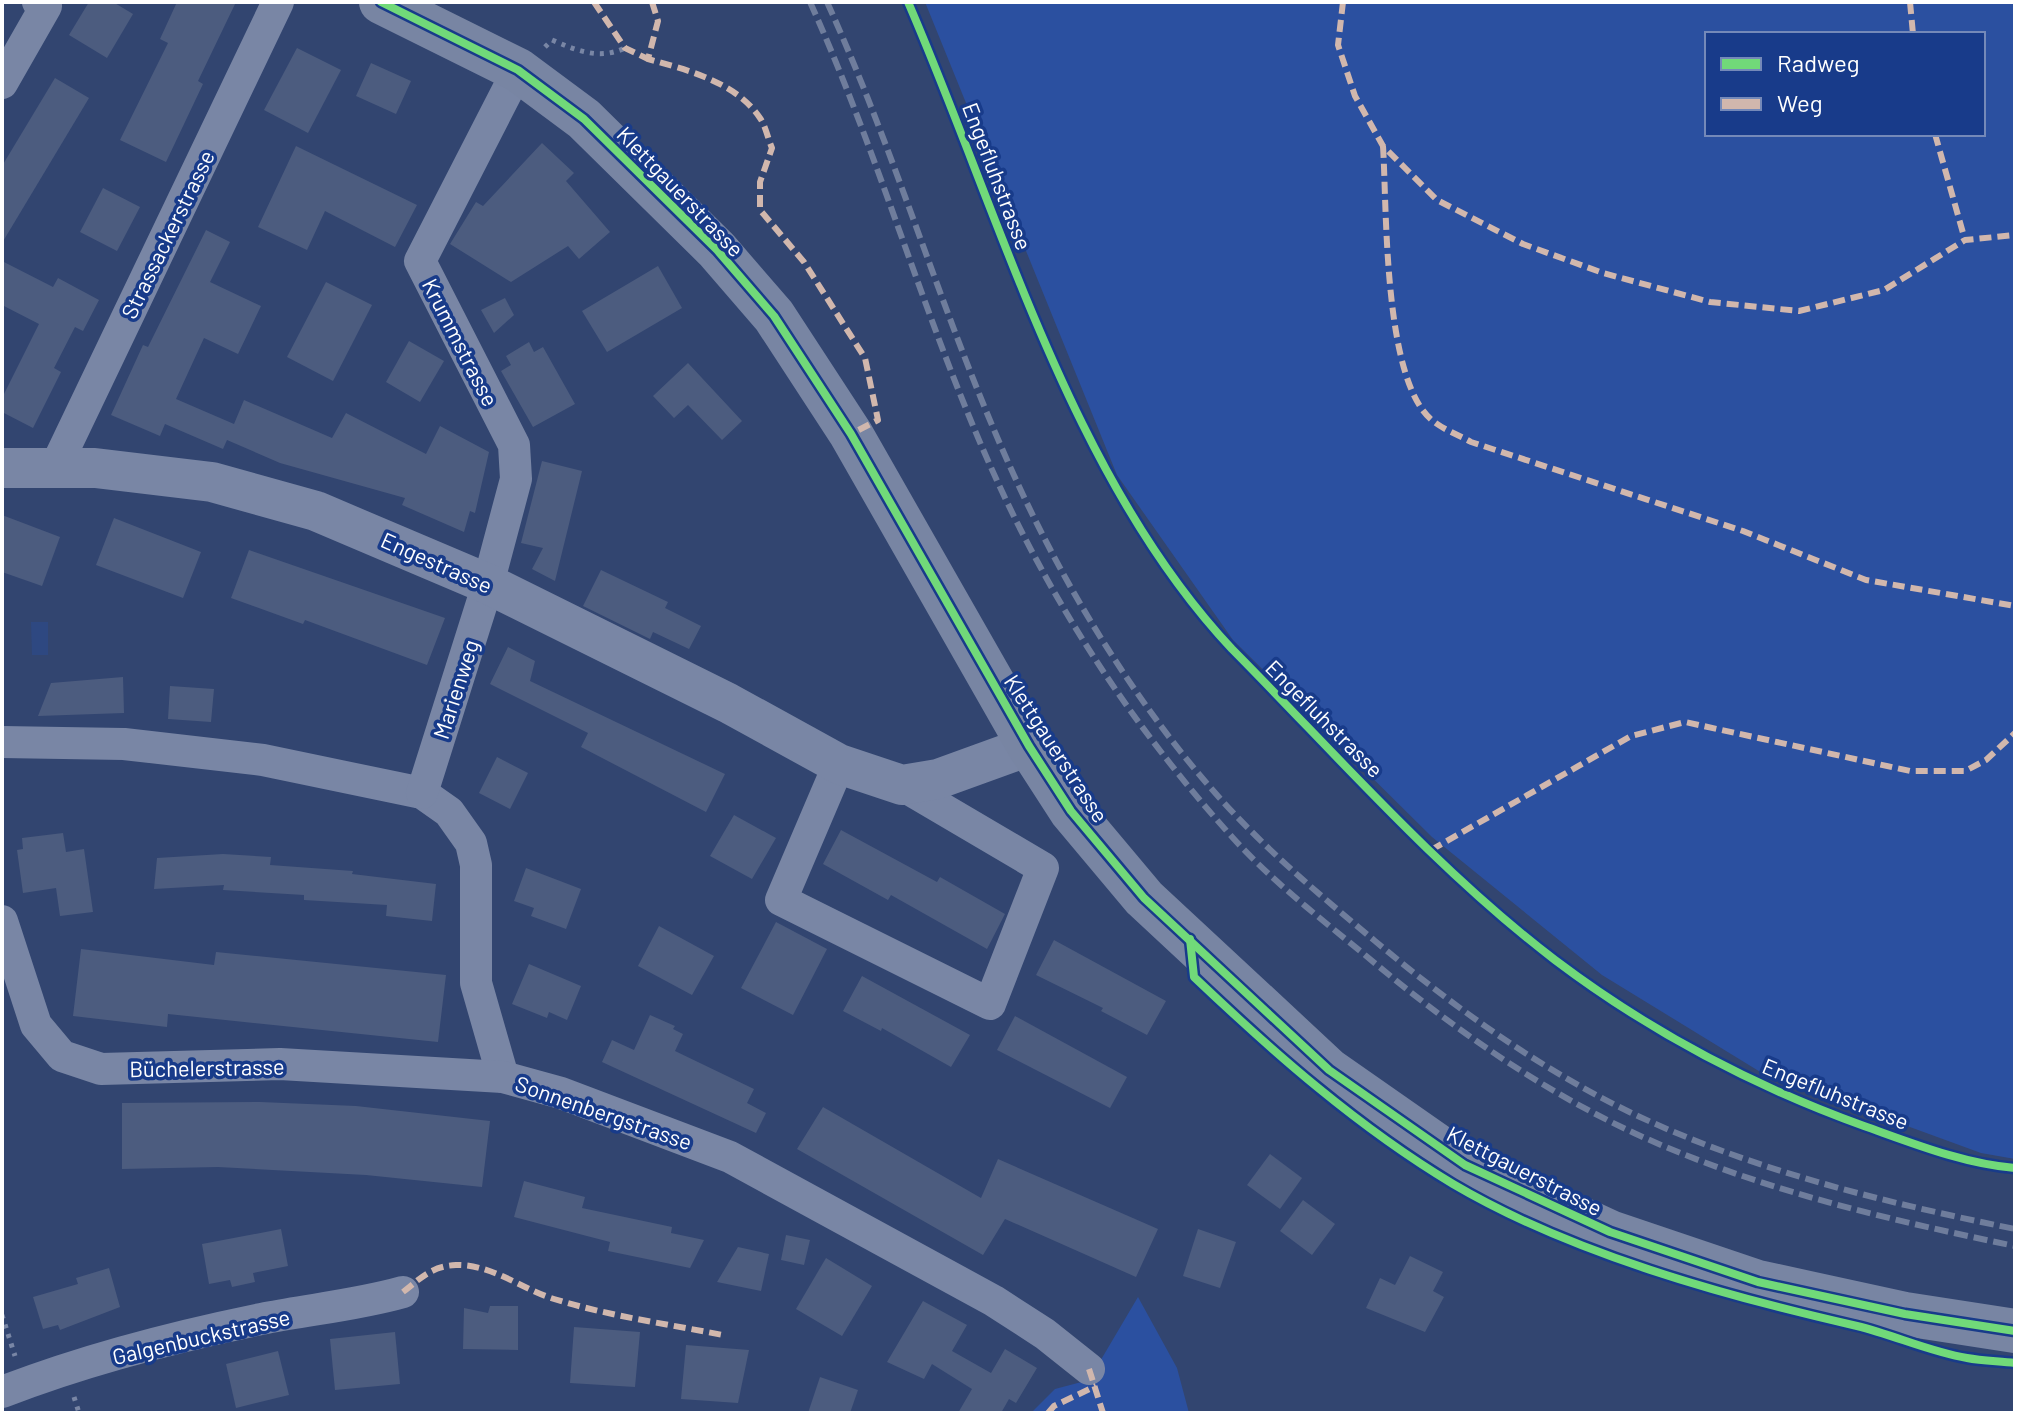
<svg xmlns="http://www.w3.org/2000/svg" width="2017" height="1415" font-family="Barlow,sans-serif">
<style>
.green{fill:#2b50a0;fill-rule:evenodd}
.water{fill:#2e4881}
.building{fill:#4c5c7f}
.lines{fill:none;stroke-linecap:round;stroke-linejoin:round}
.path{stroke:#7986a5;stroke-width:5;stroke-dasharray:4 6;stroke-linecap:butt}
.minor{stroke:#7986a5;stroke-width:32}
.tertiary{stroke:#7986a5;stroke-width:40}
.primary{stroke:#7885a3;stroke-width:44}
.rail{stroke:#6f7d9c;stroke-width:6;stroke-dasharray:14 6;stroke-linecap:butt}
.quiet{stroke:#d1b7ad;stroke-width:6;stroke-dasharray:12 6;stroke-linecap:butt}
.cycleway-casing{stroke:#183b8a;stroke-width:13}
.cycleway{stroke:#71d979;stroke-width:8}
.labels{text-anchor:middle;dominant-baseline:central;stroke-width:7;stroke-linejoin:round;paint-order:stroke}
.street-label{font-size:22px;fill:#fff;stroke:#183b8a}
</style>
<rect width="100%" height="100%" fill="#324570"/>
<!-- green -->
<g class="green">
<path d="M925 2H2015V1159L1981 1153 1762 1073 1602 975 1432 837 1233 640 1117 475ZM1707 34H1983V134H1707Z"/>
<polygon points="1138,1297 1177,1368 1189,1413 1031,1413 1055,1389 1089,1380"/>
</g>
<!-- water -->
<polygon class="water" points="31,622 48,622 48,655 32,655"/>
<!-- building -->
<g class="building">
<polygon points="89,2 113,2 133,14 107,58 69,35"/>
<polygon points="177,2 236,2 198,81 203,84 166,162 120,140 168,43 160,39"/>
<polygon points="297,48 341,70 308,133 264,110"/>
<polygon points="371,63 411,81 396,114 356,96"/>
<polygon points="55,78 89,98 2,243 2,166"/>
<polygon points="542,143 574,173 566,181 610,232 579,259 568,246 511,282 450,244 476,202 483,206"/>
<polygon points="296,146 417,205 395,247 325,211 307,250 258,227"/>
<polygon points="103,188 140,207 117,251 80,232"/>
<polygon points="206,230 230,242 210,282 261,306 238,354 204,338 176,399 234,424 244,400 332,438 346,413 426,454 440,426 489,452 475,513 470,511 464,532 402,505 405,498 280,463 227,440 223,449 165,424 160,436 111,415 143,345 148,347"/>
<polygon points="2,261 53,287 58,278 99,300 83,331 75,327 54,368 61,372 33,428 2,412 2,398 39,324 2,305"/>
<polygon points="658,266 682,308 607,352 582,311"/>
<polygon points="326,282 372,305 333,381 287,357"/>
<polygon points="505,298 514,315 494,333 481,310"/>
<polygon points="409,341 444,361 420,402 386,382"/>
<polygon points="529,342 534,352 543,347 575,404 533,427 501,371 511,365 506,356"/>
<polygon points="688,363 742,421 722,440 688,405 674,418 653,396"/>
<polygon points="542,461 582,471 555,581 532,569 543,548 521,543"/>
<polygon points="2,515 60,537 42,586 2,572"/>
<polygon points="114,518 201,552 183,598 96,565"/>
<polygon points="249,550 445,618 427,665 305,620 303,624 231,598"/>
<polygon points="601,570 668,602 665,608 701,626 689,649 653,632 650,639 583,606"/>
<polygon points="508,647 535,661 530,681 725,774 706,812 581,747 588,733 490,684"/>
<polygon points="123,677 124,713 38,716 51,683"/>
<polygon points="170,686 214,689 211,722 168,719"/>
<polygon points="497,757 528,773 510,809 479,793"/>
<polygon points="734,815 776,838 752,879 710,856"/>
<polygon points="841,830 937,882 940,877 1005,914 987,949 891,895 888,900 823,864"/>
<polygon points="63,833 66,852 84,849 93,912 60,916 56,888 23,893 17,850 23,849 22,838"/>
<polygon points="223,854 271,857 270,865 353,871 352,874 436,884 432,921 386,916 387,905 304,900 304,895 223,890 224,885 154,889 157,858"/>
<polygon points="526,868 581,889 566,929 531,916 534,908 514,901"/>
<polygon points="776,922 827,949 793,1015 741,988"/>
<polygon points="659,926 714,956 692,995 638,966"/>
<polygon points="1054,940 1166,1001 1147,1035 1101,1011 1103,1008 1036,975"/>
<polygon points="81,949 214,965 216,952 446,975 438,1042 168,1014 167,1027 73,1016"/>
<polygon points="529,964 581,986 567,1020 549,1012 547,1018 512,1004"/>
<polygon points="862,976 970,1035 951,1067 882,1028 881,1031 843,1011"/>
<polygon points="650,1015 675,1026 673,1029 683,1034 675,1051 754,1089 747,1103 766,1113 756,1133 602,1062 612,1040 634,1050"/>
<polygon points="1015,1016 1127,1077 1110,1108 997,1050"/>
<polygon points="260,1102 356,1106 490,1121 482,1187 366,1175 218,1167 122,1169 122,1103"/>
<polygon points="823,1107 981,1198 998,1159 1158,1229 1136,1277 1005,1219 983,1255 797,1149"/>
<polygon points="1270,1154 1302,1178 1280,1209 1247,1185"/>
<polygon points="524,1181 585,1197 582,1208 672,1227 671,1233 704,1240 690,1268 608,1251 610,1242 514,1217"/>
<polygon points="1303,1200 1335,1224 1312,1255 1280,1231"/>
<polygon points="281,1229 288,1266 253,1273 255,1282 232,1287 230,1280 209,1284 202,1244"/>
<polygon points="1198,1229 1236,1242 1220,1288 1183,1276"/>
<polygon points="786,1235 810,1240 804,1265 781,1260"/>
<polygon points="738,1247 769,1254 761,1291 717,1282"/>
<polygon points="1410,1256 1443,1272 1433,1291 1444,1297 1425,1332 1366,1308 1380,1278 1395,1285"/>
<polygon points="826,1258 872,1286 842,1336 796,1309"/>
<polygon points="109,1268 120,1307 60,1330 58,1325 43,1329 33,1297 78,1284 76,1278"/>
<polygon points="923,1301 967,1325 952,1351 991,1373 1005,1349 1037,1368 1016,1403 1009,1399 1001,1413 958,1413 972,1389 932,1364 924,1379 887,1362"/>
<polygon points="490,1306 518,1306 518,1350 463,1349 464,1308 488,1313"/>
<polygon points="574,1327 640,1332 635,1387 570,1383"/>
<polygon points="395,1332 400,1384 335,1390 330,1339"/>
<polygon points="686,1345 749,1350 738,1403 681,1399"/>
<polygon points="278,1351 289,1395 236,1408 226,1364"/>
<polygon points="820,1377 858,1390 850,1413 808,1413"/>
</g>
<g class="lines">
<!-- path -->
<g class="path">
<path d="M545 47 552 40C578 51 599 60 625 48"/>
<polyline points="2,1315 15,1356"/>
<polyline points="74,1397 79,1413"/>
</g>
<!-- minor -->
<g class="minor">
<polyline points="2,83 46,6 38,2"/>
<polyline points="56,466 278,2"/>
<polyline points="2,742 124,744 263,760 422,793 449,812 471,843 476,865 476,983 503,1077"/>
<polyline points="839,764 781,900 990,1004 1043,868 902,785"/>
<polyline points="422,793 488,584 516,479 514,445 420,261 518,70"/>
<polyline points="2,921 36,1025 62,1056 101,1069 280,1064 503,1077 561,1093 730,1157 994,1301 1045,1334 1089,1369"/>
<path d="M2 1392C87 1359 177 1336 266 1318 312 1309 357 1305 403 1292"/>
</g>
<!-- tertiary -->
<polyline class="tertiary" points="2,468 95,468 212,482 316,511 488,584 728,703 839,764 902,785 938,779 1029,746"/>
<!-- primary -->
<polyline class="primary" points="381,2 518,70 584,119 717,250 774,316 851,434 1029,746 1071,811 1144,898 1329,1070 1465,1165 1610,1232 1758,1282 1905,1314 2015,1331"/>
<!-- rail -->
<g class="rail">
<path d="M810 2C893 185 940 382 1036 559 1090 660 1157 754 1233 838 1272 881 1320 918 1365 955 1447 1024 1537 1088 1634 1133 1756 1189 1885 1219 2015 1246"/>
<path d="M827 2C909 182 958 375 1051 551 1102 648 1174 755 1252 832 1291 871 1333 906 1375 941 1456 1009 1544 1072 1640 1117 1759 1172 1887 1203 2015 1229"/>
</g>
<!-- quiet -->
<g class="quiet">
<polyline points="594,2 625,48 648,59"/>
<path d="M652 2 658 21 648 59C687 70 736 82 760 118 766 127 768 139 772 148L760 182V210L804 262 865 358 878 420 851 434"/>
<polyline points="1343,2 1338,45 1355,96 1383,146 1437,200 1523,244 1603,273 1710,302 1799,311 1884,290 1965,240 2015,235"/>
<polyline points="1910,2 1913,34"/>
<polyline points="1935,134 1965,240"/>
<path d="M1383 146C1387 209 1383 382 1433 421 1444 430 1459 435 1471 442L1743 531 1866 580 2015 606"/>
<polyline points="1431,850 1631,736 1685,722 1910,771 1965,771 1986,760 2015,733"/>
<path d="M403 1292C421 1278 432 1266 456 1265 491 1264 522 1289 554 1299 609 1316 667 1324 723 1335"/>
<polyline points="1089,1369 1103,1413"/>
<polyline points="1048,1413 1054,1406 1096,1386"/>
</g>
<!-- cycleway casing -->
<g class="cycleway-casing">
<g id="cycleway">
<polyline points="381,2 518,70 584,119 717,250 774,316 851,434 1029,746 1071,811 1144,898 1329,1070 1465,1165 1610,1232 1758,1282 1905,1314 2015,1331"/>
<path d="M908 2C1000 214 1071 478 1232 649 1336 754 1437 870 1555 960 1649 1031 1753 1086 1864 1126 1912 1143 1964 1164 2015 1168"/>
<path d="M1190 939 1194 977C1274 1053 1358 1127 1453 1184 1570 1253 1725 1296 1857 1326 1894 1335 1930 1352 1967 1358 1983 1361 1999 1361 2015 1363"/>
</g>
</g>
<!-- cycleway -->
<use href="#cycleway" class="cycleway"/>
</g>
<g class="labels">
<!-- street labels -->
<g class="street-label">
<text transform="translate(998 176) rotate(69)">Engefluhstrasse</text>
<text transform="translate(681 191) rotate(46)">Klettgauerstrasse</text>
<text transform="translate(167 234) rotate(-64)">Strassackerstrasse</text>
<text transform="translate(461 342) rotate(63)">Krummstrasse</text>
<text transform="translate(437 562) rotate(24)">Engestrasse</text>
<text transform="translate(455 689) rotate(-72)">Marienweg</text>
<text transform="translate(1325 718) rotate(45)">Engefluhstrasse</text>
<text transform="translate(1057 748) rotate(57)">Klettgauerstrasse</text>
<text transform="translate(207 1067) rotate(-1)">Büchelerstrasse</text>
<text transform="translate(1836 1093) rotate(22)">Engefluhstrasse</text>
<text transform="translate(604 1112) rotate(19)">Sonnenbergstrasse</text>
<text transform="translate(1525 1170) rotate(27)">Klettgauerstrasse</text>
<text transform="translate(201 1336) rotate(-13)">Galgenbuckstrasse</text>
</g>
</g>
<!-- border -->
<rect width="2017" height="1415" fill="none" stroke="#ffffff" stroke-width="8"/>
<!-- legend -->
<rect x="1705" y="32" width="280" height="104" fill="#183b8a" stroke="#7489b9" stroke-width="2"/>
<rect x="1721" y="58" width="40" height="12" fill="#71d979" stroke="#7489b9" stroke-width="2"/>
<text x="1777" y="72" font-size="24" fill="#ffffff">Radweg</text>
<rect x="1721" y="98" width="40" height="12" fill="#d1b7ad" stroke="#7489b9" stroke-width="2"/>
<text x="1777" y="112" font-size="24" fill="#ffffff">Weg</text>
</svg>
